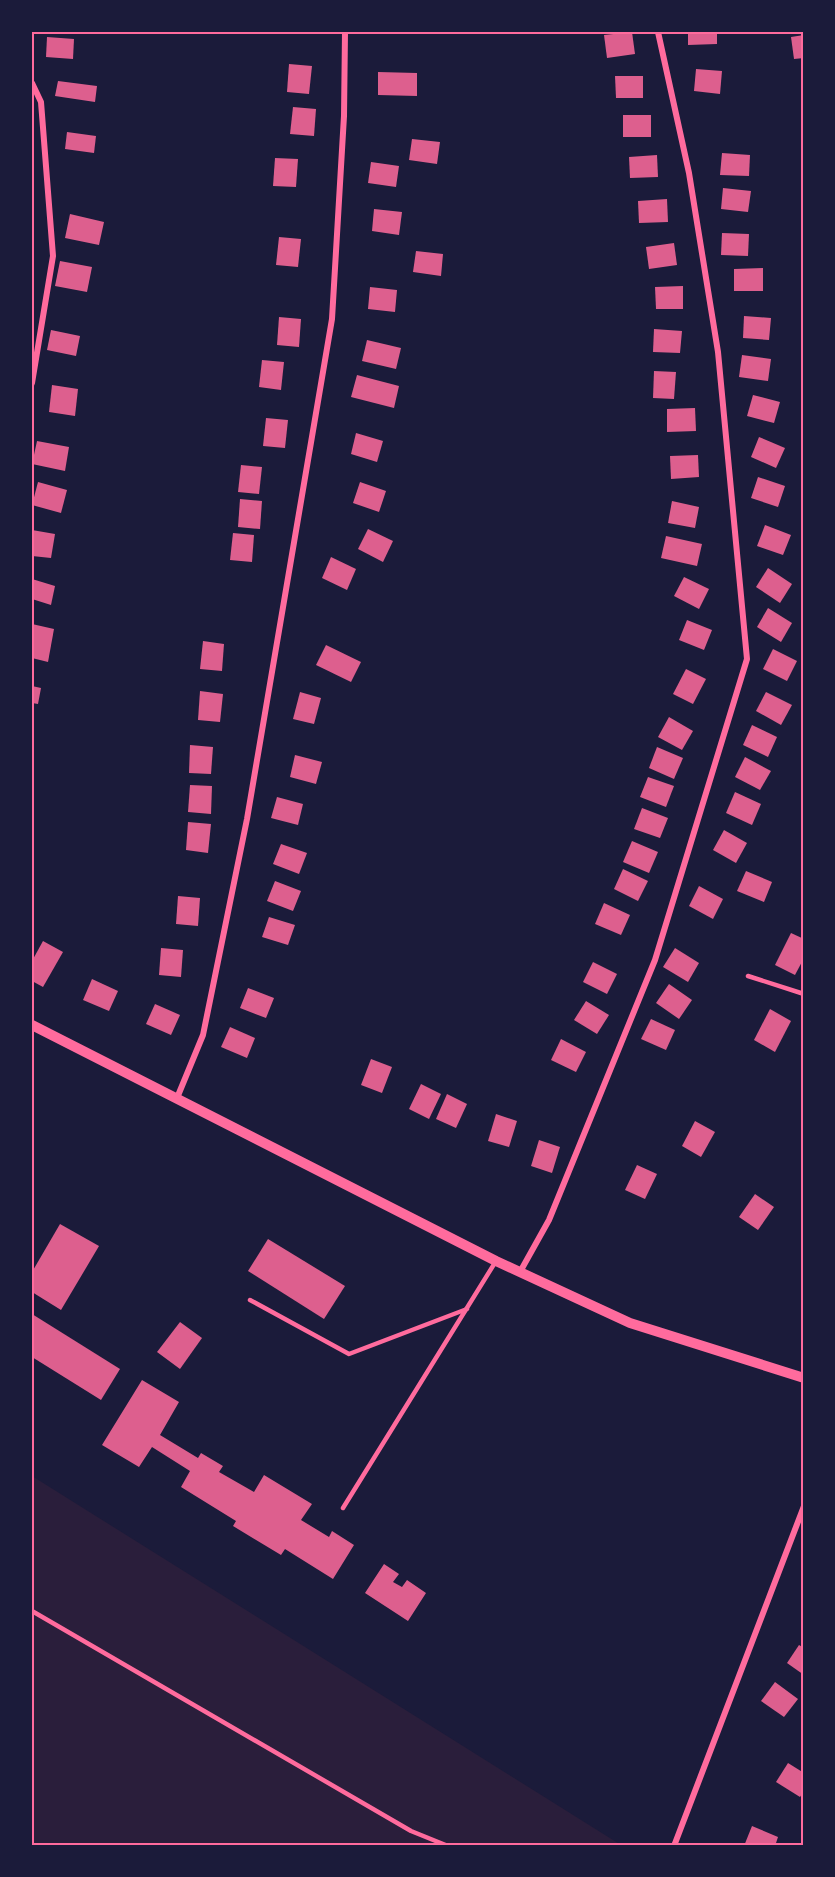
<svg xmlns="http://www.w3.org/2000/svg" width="835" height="1877" font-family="Roboto,sans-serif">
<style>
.green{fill:#2a1e3b}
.building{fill:#dd5f8e}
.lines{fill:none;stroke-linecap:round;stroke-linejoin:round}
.service{stroke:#ff6b9d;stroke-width:4.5}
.minor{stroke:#ff6b9d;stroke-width:6}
.tertiary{stroke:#ff6b9d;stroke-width:10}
.neatline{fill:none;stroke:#ff6b9d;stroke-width:2}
</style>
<rect width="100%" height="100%" fill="#1b1b3a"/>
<!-- green -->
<polygon class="green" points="32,1476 621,1845 32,1845"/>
<!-- building -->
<g class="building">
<polygon points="632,32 635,54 607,58 604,35"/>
<polygon points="688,32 717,32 717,44 688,45"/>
<polygon points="804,35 804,58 794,59 791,37"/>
<polygon points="47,37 74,39 73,59 46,57"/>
<polygon points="289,64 312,66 309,94 287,92"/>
<polygon points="696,69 722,71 720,94 694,91"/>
<polygon points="378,72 417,73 417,96 378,95"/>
<polygon points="615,76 643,76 643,98 616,98"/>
<polygon points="58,81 97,86 95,102 55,96"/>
<polygon points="293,107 316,109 314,136 290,134"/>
<rect x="623" y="115" width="28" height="22"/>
<polygon points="67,132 96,136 94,153 65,149"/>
<polygon points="412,139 440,142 437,164 409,160"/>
<polygon points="722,153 750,155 749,176 720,175"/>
<polygon points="657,155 658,177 630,178 629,157"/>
<polygon points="275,158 298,159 296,187 273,186"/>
<polygon points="371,162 399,166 396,187 368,183"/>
<polygon points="723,188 751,191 748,212 721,209"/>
<polygon points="667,199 668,222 639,223 638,201"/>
<polygon points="374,209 402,212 399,235 372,231"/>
<polygon points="70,214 104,222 99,245 65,238"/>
<polygon points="722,233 749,234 748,256 721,255"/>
<polygon points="279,237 301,239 298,267 276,265"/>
<polygon points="674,243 677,265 649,269 646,247"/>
<polygon points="416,251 443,254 441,276 413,272"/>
<polygon points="60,261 92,267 87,292 55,286"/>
<polygon points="763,268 763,291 734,291 734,269"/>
<polygon points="683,286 683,309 656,309 655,287"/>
<polygon points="370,287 397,290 395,312 368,309"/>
<polygon points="744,316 771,318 769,340 743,338"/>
<polygon points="279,317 301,319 299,347 277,345"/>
<polygon points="654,329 682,331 680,353 653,352"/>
<polygon points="51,330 80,336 76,356 47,350"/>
<polygon points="367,340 401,348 396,369 362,361"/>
<polygon points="742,355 771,359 768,381 739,377"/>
<polygon points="262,360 284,362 281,390 259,387"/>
<polygon points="654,371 676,372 674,399 653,398"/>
<polygon points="357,375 399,386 394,408 351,397"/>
<polygon points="52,385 78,389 75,416 49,412"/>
<polygon points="753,395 780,402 774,423 747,416"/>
<polygon points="695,408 696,431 667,432 667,409"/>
<polygon points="266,418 288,420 285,448 263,446"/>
<polygon points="356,433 383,441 377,462 351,454"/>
<polygon points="759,437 785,448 776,468 751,457"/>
<polygon points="37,441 69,447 65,471 32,464"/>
<polygon points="698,455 699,477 671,479 670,456"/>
<polygon points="241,465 262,467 259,494 238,492"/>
<polygon points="758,477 785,486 778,507 751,498"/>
<polygon points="38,482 67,490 61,513 32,505"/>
<polygon points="360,482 386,491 379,512 353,503"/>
<polygon points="240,499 262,501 260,529 238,527"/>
<polygon points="672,501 699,507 695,528 668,523"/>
<polygon points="765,525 791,535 783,555 757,546"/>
<polygon points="368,529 393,541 383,562 358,549"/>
<polygon points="32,530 55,534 51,558 32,556"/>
<polygon points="233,533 254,535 252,562 230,560"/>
<polygon points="666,536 702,544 697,566 661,558"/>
<polygon points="331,557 356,569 347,590 322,578"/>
<polygon points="768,568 792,584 780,603 756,587"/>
<polygon points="684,577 709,589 699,609 674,596"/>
<polygon points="32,579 55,586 51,605 32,599"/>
<polygon points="768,608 792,623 781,642 757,627"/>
<polygon points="687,620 712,630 704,650 679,640"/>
<polygon points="32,624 54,629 48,662 32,658"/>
<polygon points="203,641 224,644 222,671 200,669"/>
<polygon points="326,645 361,662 351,682 316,665"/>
<polygon points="773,649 797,661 787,681 763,669"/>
<polygon points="686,669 706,679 693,704 673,694"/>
<polygon points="32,686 41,688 38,704 32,703"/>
<polygon points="200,691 223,694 220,722 198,720"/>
<polygon points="300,692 321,698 314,724 293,719"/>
<polygon points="766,692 792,705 781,725 756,711"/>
<polygon points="669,717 693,731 682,750 658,737"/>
<polygon points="752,725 777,737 768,757 743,745"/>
<polygon points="190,745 213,747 211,774 189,773"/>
<polygon points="657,747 683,758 674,779 649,768"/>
<polygon points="295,755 322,762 316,784 290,777"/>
<polygon points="745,757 771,771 760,790 735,777"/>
<polygon points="648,777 674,786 666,807 640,797"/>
<polygon points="190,785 212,786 211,814 188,812"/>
<polygon points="735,792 761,804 752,825 726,813"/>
<polygon points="277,797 303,804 298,825 271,818"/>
<polygon points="642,808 668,818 660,838 634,829"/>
<polygon points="188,822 211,824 208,853 186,850"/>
<polygon points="724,830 747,843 736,863 713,850"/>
<polygon points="632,841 658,852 649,873 623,862"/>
<polygon points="281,844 307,853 299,874 273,864"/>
<polygon points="623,869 648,881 638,901 614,889"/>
<polygon points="746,871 772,882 764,902 737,891"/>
<polygon points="275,881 301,891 293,911 267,901"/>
<polygon points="699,886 723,899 713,919 689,906"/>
<polygon points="178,896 200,898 198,926 176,924"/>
<polygon points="604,903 630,915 621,935 595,924"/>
<polygon points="269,917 295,925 288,945 262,937"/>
<polygon points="791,933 804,939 804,958 795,975 775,965"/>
<polygon points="43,941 63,952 43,987 32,981 32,961"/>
<polygon points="161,948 183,950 181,977 159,975"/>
<polygon points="675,948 699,963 688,982 663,967"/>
<polygon points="593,962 617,974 607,994 583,982"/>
<polygon points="92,979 118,991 109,1011 83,1000"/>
<polygon points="669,984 692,1000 679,1019 656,1003"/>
<polygon points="248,988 274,998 266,1018 240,1008"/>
<polygon points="586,1001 609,1015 597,1034 574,1020"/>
<polygon points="155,1004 180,1015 171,1035 146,1024"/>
<polygon points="770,1009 791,1021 775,1052 754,1040"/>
<polygon points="651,1019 675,1030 666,1050 641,1039"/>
<polygon points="230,1027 255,1038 247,1058 221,1047"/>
<polygon points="561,1039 586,1052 576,1072 551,1060"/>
<polygon points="371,1059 392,1067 382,1093 361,1085"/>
<polygon points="421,1084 441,1094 429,1119 409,1109"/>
<polygon points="447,1094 467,1104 456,1128 436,1119"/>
<polygon points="496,1114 517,1121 509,1147 488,1141"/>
<polygon points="695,1121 715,1132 701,1157 682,1146"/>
<polygon points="539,1140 560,1147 552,1173 531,1166"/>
<polygon points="637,1165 657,1174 645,1199 625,1190"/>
<polygon points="755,1194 774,1207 758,1230 739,1217"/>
<polygon points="60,1224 99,1246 61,1310 32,1292 32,1272"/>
<polygon points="268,1239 345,1286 324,1319 248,1271"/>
<polygon points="32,1314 120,1369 101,1400 32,1357"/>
<polygon points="180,1322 202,1338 180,1369 157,1352"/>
<polygon points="142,1380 179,1402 160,1435 198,1458 201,1453 223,1466 219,1472 254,1492 264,1475 312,1504 301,1520 329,1537 332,1531 354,1545 333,1579 285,1549 281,1555 233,1526 236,1521 181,1487 190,1471 152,1447 139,1467 102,1445"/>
<polygon points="384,1564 399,1574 393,1582 402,1587 407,1580 426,1593 408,1621 365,1593"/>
<polygon points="799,1645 804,1648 804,1675 787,1663"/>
<polygon points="775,1682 798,1699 784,1717 761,1701"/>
<polygon points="788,1763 804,1773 804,1791 800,1797 776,1782"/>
<polygon points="752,1826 778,1837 775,1846 744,1846"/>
</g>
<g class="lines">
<!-- service -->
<g class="service">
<polyline points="748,976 804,994"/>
<polyline points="250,1300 349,1354 467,1309"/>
<polyline points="343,1508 496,1261"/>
<polyline points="32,1611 411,1831 448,1846"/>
</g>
<!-- minor -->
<g class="minor">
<polyline points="32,83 41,102 53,256 32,383"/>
<polyline points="177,1098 203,1035 247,819 332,319 344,116 345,32"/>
<polyline points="520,1272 549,1220 655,960 747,659 718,352 689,173 658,32"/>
<polyline points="674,1846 804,1506"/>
</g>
<!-- tertiary -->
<polyline class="tertiary" points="32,1025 496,1261 630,1323 804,1378"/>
</g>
<!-- border -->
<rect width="835" height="1877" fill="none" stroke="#1b1b3a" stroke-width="66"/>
<rect x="33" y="33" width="769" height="1811" class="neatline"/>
</svg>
